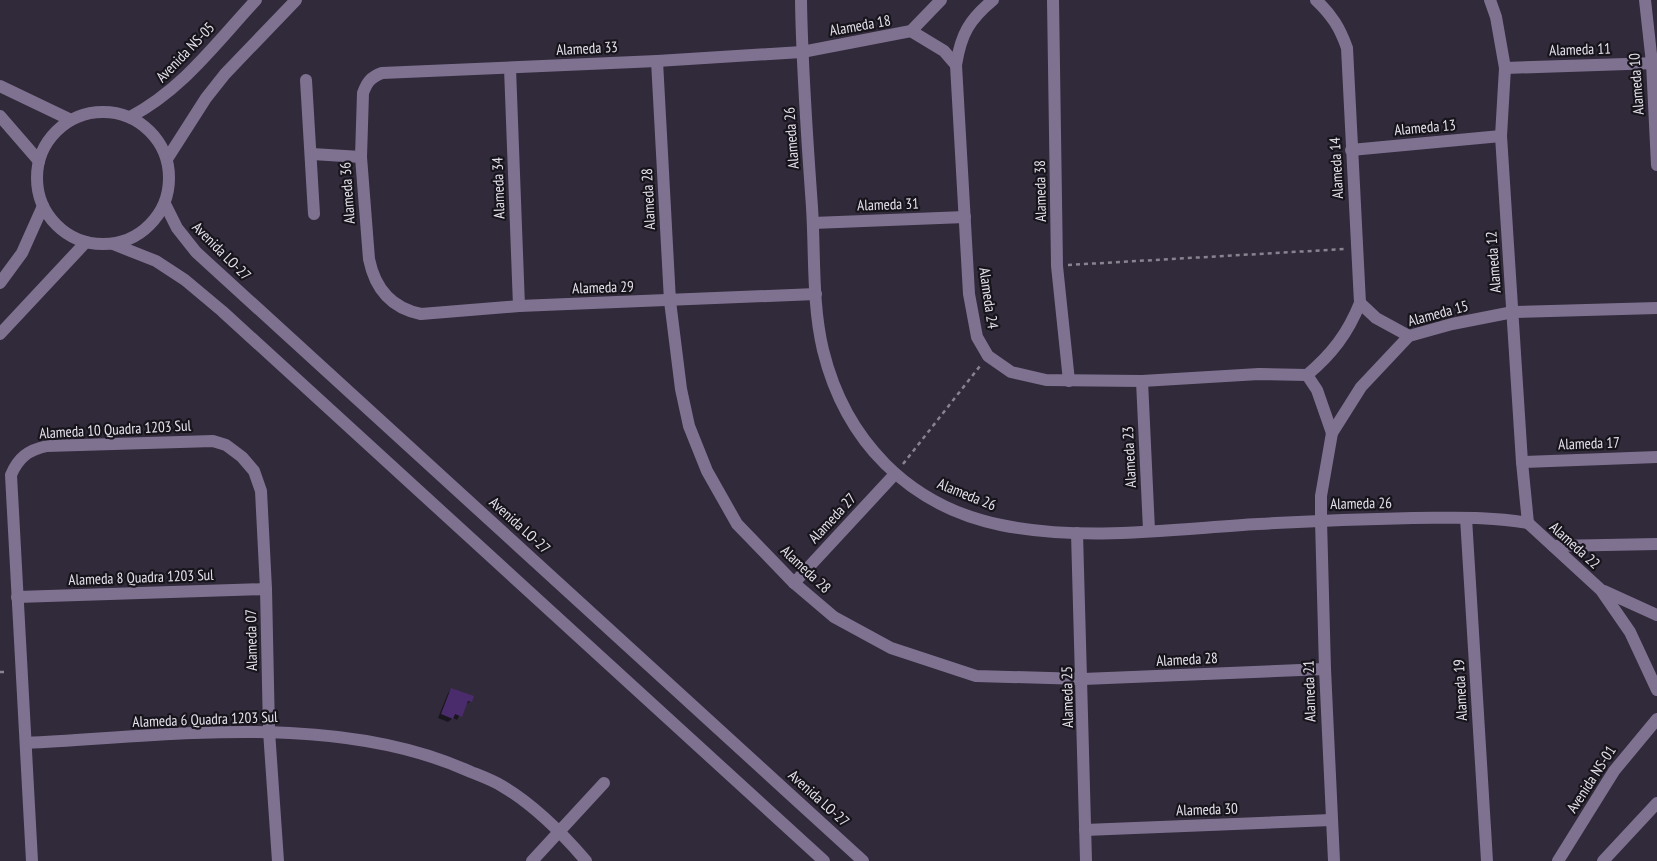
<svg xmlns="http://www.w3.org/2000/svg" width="1657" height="861" font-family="'PT Sans Narrow',sans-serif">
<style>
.shadow{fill:#0007}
.building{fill:#4a2b6c}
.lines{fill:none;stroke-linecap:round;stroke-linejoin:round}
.path{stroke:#898391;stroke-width:2.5;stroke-dasharray:4 4;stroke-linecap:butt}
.minor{stroke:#7f7291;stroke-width:12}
.labels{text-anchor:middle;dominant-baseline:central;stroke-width:4.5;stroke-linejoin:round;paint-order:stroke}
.street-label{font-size:15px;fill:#e5e1ec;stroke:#17141b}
</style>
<rect width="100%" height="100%" fill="#312a3a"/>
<!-- shadow -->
<polygon class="shadow" points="452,689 471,701 465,705 457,720 453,718 448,722 438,718 448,693"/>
<!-- building -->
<polygon class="building" points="451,688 474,696 472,702 468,701 462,717 455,714 453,719 441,714"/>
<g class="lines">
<!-- path -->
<g class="path">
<polyline points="1068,265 1345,249"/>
<polyline points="903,464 980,366"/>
<polyline points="0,672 8,672"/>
</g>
<!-- minor -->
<g class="minor">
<path d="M801 0C802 69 807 138 812 207 815 254 812 304 823 350 845 440 908 506 1001 525 1085 542 1174 529 1258 524 1310 521 1362 519 1413 518 1452 518 1490 516 1528 523"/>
<path d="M993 0C969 20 961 34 956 65L969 294 977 337 988 356 1011 372 1046 380 1142 381 1259 374 1307 375C1332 354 1348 333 1360 303L1347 48C1340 28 1332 15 1316 0"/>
<polyline points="1053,0 1057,266 1069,381"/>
<polyline points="1490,0 1496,17 1505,68 1501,136 1522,462 1528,523"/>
<polyline points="1645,0 1652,63 1657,165"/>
<polyline points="911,31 944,51 956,65"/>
<polyline points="657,61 670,301 681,389 689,426 707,471 737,524 794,583 834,617 891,648 976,676 1083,679 1325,669"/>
<polyline points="510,68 519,306"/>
<polyline points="1505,68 1657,63"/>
<polyline points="306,80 314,214"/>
<polyline points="0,86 71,120"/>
<circle cx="103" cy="178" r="66"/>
<polyline points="0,116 39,161"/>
<path d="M130 117C183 89 216 43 256 0"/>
<polyline points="1351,150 1501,136"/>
<polyline points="312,154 361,157"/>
<polyline points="167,159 206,98 225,74 296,0"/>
<polyline points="165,204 177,228 196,252 863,861"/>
<polyline points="813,223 965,217"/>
<polyline points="113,244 156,261 185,280 222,311 824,861"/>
<polyline points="0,283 22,253 43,206"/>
<path d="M816 294 519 306 421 314C391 308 375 289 369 259L361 157 363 93C367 82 371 77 382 73L657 61 802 52 911 31 941 0"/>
<polyline points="1360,303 1376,318 1409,336"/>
<polyline points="0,334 86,242"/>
<polyline points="1307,375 1317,390 1332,433"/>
<polyline points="1142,381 1149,530"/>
<polyline points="1522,462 1657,457"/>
<polyline points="1466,518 1487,861"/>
<polyline points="1528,523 1601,590 1630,632 1657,690"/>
<polyline points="1077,533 1086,861"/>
<polyline points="1553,546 1657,544"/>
<polyline points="794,583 894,475"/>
<polyline points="1604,591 1657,615"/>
<polyline points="17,597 266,589"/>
<path d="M27 743C170 736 337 711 471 772 481 776 492 780 502 786 534 805 562 833 586 861"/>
<polyline points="1085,830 1331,820"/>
<path d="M32 861 11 475C18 458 28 450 47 446L213 441 226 445 242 457 254 471 261 491 266 589 269 731 278 861"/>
<polyline points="532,861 604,783"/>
<polyline points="1334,861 1325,669 1321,520 1321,496 1332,433 1361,387 1409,336 1452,324 1513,312 1657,308"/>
<polyline points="1558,861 1614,771 1657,719"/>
<polyline points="1603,861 1657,803"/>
</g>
</g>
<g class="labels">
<!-- street labels -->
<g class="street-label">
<text transform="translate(860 25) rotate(-10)">Alameda 18</text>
<text transform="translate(587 48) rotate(-3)">Alameda 33</text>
<text transform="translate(1580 49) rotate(-2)">Alameda 11</text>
<text transform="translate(185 52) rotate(-46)">Avenida NS-05</text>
<text transform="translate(1636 84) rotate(-94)">Alameda 10</text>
<text transform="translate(1425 127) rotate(-5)">Alameda 13</text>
<text transform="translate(791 138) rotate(-94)">Alameda 26</text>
<text transform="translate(1336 168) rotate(-93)">Alameda 14</text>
<text transform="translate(498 188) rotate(-92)">Alameda 34</text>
<text transform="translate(1040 191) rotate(-91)">Alameda 38</text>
<text transform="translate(347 193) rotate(-94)">Alameda 36</text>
<text transform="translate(648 199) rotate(-93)">Alameda 28</text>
<text transform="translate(888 204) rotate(-2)">Alameda 31</text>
<text transform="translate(222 251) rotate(45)">Avenida LO-27</text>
<text transform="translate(1493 262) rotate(-94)">Alameda 12</text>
<text transform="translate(603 287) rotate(-2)">Alameda 29</text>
<text transform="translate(989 298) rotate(82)">Alameda 24</text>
<text transform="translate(1438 313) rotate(-15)">Alameda 15</text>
<text transform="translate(115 429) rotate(-3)">Alameda 10 Quadra 1203 Sul</text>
<text transform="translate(1589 443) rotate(-2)">Alameda 17</text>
<text transform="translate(1129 457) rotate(-93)">Alameda 23</text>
<text transform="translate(967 494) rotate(22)">Alameda 26</text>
<text transform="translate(1361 503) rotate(-1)">Alameda 26</text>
<text transform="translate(832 518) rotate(-47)">Alameda 27</text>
<text transform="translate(520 525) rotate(42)">Avenida LO-27</text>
<text transform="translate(1575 545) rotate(42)">Alameda 22</text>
<text transform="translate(806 569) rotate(43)">Alameda 28</text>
<text transform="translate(141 577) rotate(-2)">Alameda 8 Quadra 1203 Sul</text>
<text transform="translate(251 640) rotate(-91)">Alameda 07</text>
<text transform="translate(1187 659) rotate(-3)">Alameda 28</text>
<text transform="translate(1460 690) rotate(-93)">Alameda 19</text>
<text transform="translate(1309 691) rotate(-92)">Alameda 21</text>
<text transform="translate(1067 697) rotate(-91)">Alameda 25</text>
<text transform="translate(205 719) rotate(-2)">Alameda 6 Quadra 1203 Sul</text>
<text transform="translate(1591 779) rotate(-57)">Avenida NS-01</text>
<text transform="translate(819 798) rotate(42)">Avenida LO-27</text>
<text transform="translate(1207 809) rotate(-2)">Alameda 30</text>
</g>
</g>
</svg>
